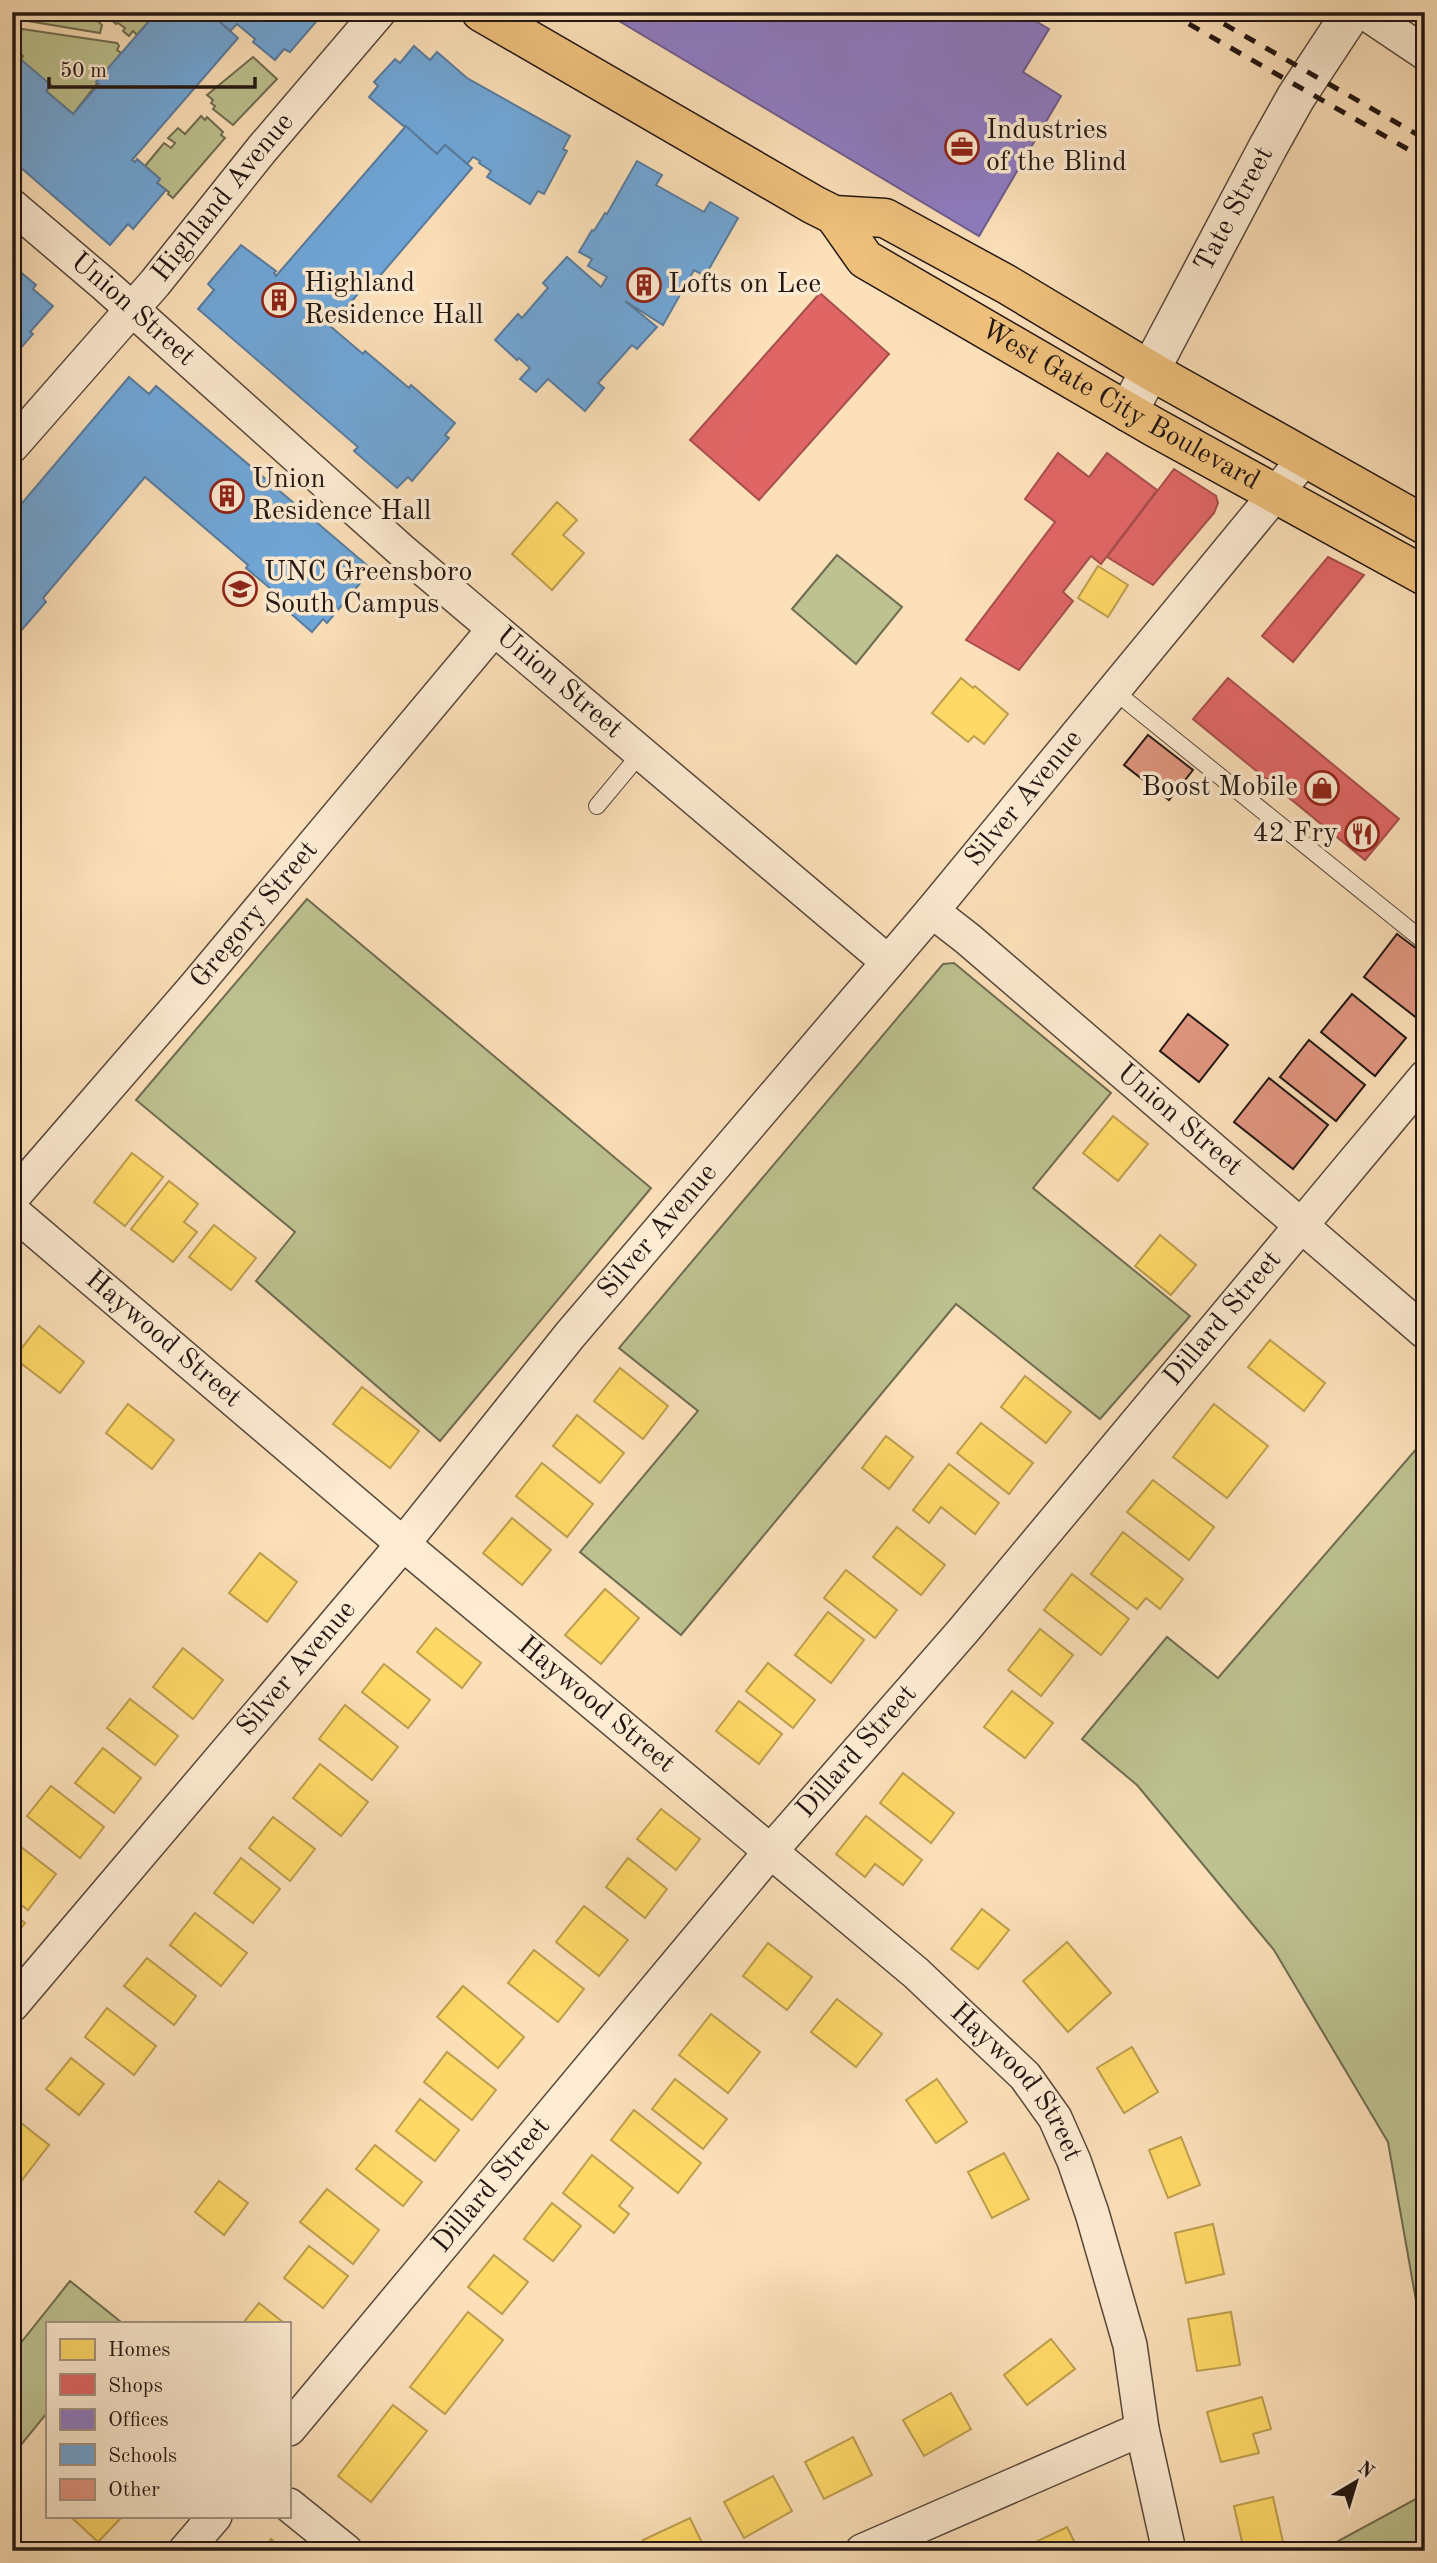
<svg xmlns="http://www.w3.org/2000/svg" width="1437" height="2563" font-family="'Old Standard TT',serif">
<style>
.green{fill:#bdc290;stroke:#706c51;stroke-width:2}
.homes{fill:#ffd966;stroke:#bd9e4d;stroke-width:2}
.shops{fill:#e06666;stroke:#a74e4d;stroke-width:2}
.offices{fill:#8e7cc3;stroke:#6e5d8e;stroke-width:2}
.schools{fill:#6fa8dc;stroke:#587c9f;stroke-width:2}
.building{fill:#e19680;stroke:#221612;stroke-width:2}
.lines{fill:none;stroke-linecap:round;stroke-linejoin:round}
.service-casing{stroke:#58483c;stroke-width:18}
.minor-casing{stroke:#58483c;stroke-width:36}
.tertiary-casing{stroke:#58483c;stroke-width:41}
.primary-casing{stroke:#221612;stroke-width:41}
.service{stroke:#fdebd2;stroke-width:16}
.minor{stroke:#fdebd2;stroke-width:33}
.tertiary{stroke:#fdebd2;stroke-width:38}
.primary{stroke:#eec07c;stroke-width:38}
.rail{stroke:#221612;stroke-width:5;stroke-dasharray:12 12;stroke-linecap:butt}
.labels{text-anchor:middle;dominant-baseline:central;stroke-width:7;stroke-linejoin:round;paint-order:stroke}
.poi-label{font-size:28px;fill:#221612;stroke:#fdebd2;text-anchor:start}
.street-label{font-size:28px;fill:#221612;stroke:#fdebd2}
</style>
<rect width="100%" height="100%" fill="#fce0b9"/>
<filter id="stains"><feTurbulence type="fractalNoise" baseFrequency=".00286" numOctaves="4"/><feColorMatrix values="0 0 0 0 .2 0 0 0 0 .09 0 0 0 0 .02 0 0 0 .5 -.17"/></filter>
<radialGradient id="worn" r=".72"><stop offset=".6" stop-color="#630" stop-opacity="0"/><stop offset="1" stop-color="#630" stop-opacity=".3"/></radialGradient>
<!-- green -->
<g class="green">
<polygon points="22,12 88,12 102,25 100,33 16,19"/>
<polygon points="102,12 157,12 137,35 133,31 129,36 123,31 125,28 118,23 116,24"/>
<polygon points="22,29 117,43 119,46 117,50 121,53 73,114 46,91 50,86 21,60 23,56 16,50"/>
<polygon points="253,57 277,79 233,125 213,109 215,106 211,103 213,100 207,95"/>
<polygon points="201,116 205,120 207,117 223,132 221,135 225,138 173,198 168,194 169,192 157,183 160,179 145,166 164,143 171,148 175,143 168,138 178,128 185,134"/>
<polygon points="837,555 902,607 856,664 792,609"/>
<polygon points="307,899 651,1188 440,1441 256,1281 295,1232 136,1100"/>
<polygon points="954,963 1111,1093 1033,1188 1190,1316 1100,1419 956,1304 681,1635 580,1552 698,1411 619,1348 943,964"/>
<polygon points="1425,1439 1425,2403 1423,2340 1388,2142 1274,1950 1137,1785 1082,1739 1167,1637 1218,1678"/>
<polygon points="70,2281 121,2322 47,2323 47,2413 12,2456 12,2354"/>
<polygon points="1425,2494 1425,2551 1320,2551"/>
</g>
<!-- homes -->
<g class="homes">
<polygon points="557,502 577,520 563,535 584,553 552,590 512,554"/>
<polygon points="1098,566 1128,585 1108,617 1078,598"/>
<polygon points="961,678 973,688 975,686 1008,714 984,744 974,736 968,742 932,713"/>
<polygon points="1113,1116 1148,1144 1118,1181 1083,1153"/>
<polygon points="132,1153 163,1177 125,1226 94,1202"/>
<polygon points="169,1181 198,1204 184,1222 197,1232 173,1262 131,1229"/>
<polygon points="214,1225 256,1258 231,1290 189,1257"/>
<polygon points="1160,1235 1196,1265 1171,1295 1135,1266"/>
<polygon points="39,1326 84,1362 60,1393 14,1358"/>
<polygon points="1270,1340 1325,1383 1304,1411 1248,1367"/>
<polygon points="620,1368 668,1406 643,1439 594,1401"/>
<polygon points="1025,1376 1071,1412 1046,1443 1001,1407"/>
<polygon points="362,1387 419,1431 390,1468 333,1424"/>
<polygon points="128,1404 174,1440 152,1469 106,1433"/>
<polygon points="1214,1404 1268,1446 1227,1498 1173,1457"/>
<polygon points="577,1415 624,1453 600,1483 553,1446"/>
<polygon points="981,1423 1033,1463 1009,1494 957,1453"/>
<polygon points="886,1436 913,1457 889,1489 862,1468"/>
<polygon points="542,1463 593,1504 567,1537 516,1496"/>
<polygon points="949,1464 999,1503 975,1534 941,1507 929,1523 913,1510"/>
<polygon points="1153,1480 1214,1527 1189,1560 1127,1512"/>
<polygon points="512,1518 551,1550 522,1585 483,1553"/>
<polygon points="897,1527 945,1565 921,1595 873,1557"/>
<polygon points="1123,1532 1183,1579 1160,1609 1146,1598 1137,1609 1091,1574"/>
<polygon points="260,1553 297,1582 267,1622 229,1593"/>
<polygon points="846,1570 897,1610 875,1638 824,1598"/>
<polygon points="1072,1574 1129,1619 1101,1655 1044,1610"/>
<polygon points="605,1589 639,1618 601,1664 565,1635"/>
<polygon points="828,1612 864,1640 831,1683 795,1655"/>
<polygon points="436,1628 481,1663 462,1688 417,1652"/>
<polygon points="1040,1629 1073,1655 1041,1696 1008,1670"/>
<polygon points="183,1648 223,1680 193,1719 153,1687"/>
<polygon points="768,1663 815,1700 793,1728 746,1691"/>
<polygon points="384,1664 430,1700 408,1728 362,1692"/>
<polygon points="1012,1691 1053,1723 1025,1758 984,1727"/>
<polygon points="130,1699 178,1736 155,1765 107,1728"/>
<polygon points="739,1701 782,1734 759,1764 716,1731"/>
<polygon points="345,1705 398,1747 372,1780 319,1739"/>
<polygon points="103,1748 141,1778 114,1813 75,1783"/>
<polygon points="320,1764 368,1802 341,1836 293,1798"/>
<polygon points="903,1773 954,1813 931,1843 880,1803"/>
<polygon points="51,1786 104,1827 80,1858 27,1816"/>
<polygon points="661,1809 700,1839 676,1870 637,1839"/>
<polygon points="866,1816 922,1860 903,1885 875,1864 865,1877 836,1854"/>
<polygon points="273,1817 315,1849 290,1881 249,1848"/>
<polygon points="12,1840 56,1874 28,1910 12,1898"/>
<polygon points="241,1858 280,1889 253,1923 214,1893"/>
<polygon points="628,1858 667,1889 645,1918 606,1887"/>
<polygon points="584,1906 628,1940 599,1976 556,1942"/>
<polygon points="982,1909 1009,1930 978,1969 951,1949"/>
<polygon points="12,1913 25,1923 12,1940"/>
<polygon points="195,1913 247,1953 221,1986 170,1945"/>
<polygon points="1067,1942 1111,1993 1068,2032 1023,1981"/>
<polygon points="768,1943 812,1977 787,2010 743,1976"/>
<polygon points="534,1950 584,1989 558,2022 508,1983"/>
<polygon points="147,1958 196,1996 174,2025 124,1986"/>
<polygon points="463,1986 524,2037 498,2068 437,2017"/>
<polygon points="837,1999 882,2034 856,2067 811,2032"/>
<polygon points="107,2008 156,2046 134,2075 85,2037"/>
<polygon points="711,2014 760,2052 728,2093 679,2055"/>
<polygon points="1132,2047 1158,2092 1124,2113 1097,2068"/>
<polygon points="447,2052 496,2090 472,2120 424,2082"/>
<polygon points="71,2058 104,2084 79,2115 46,2089"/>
<polygon points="675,2079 727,2119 703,2149 652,2109"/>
<polygon points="937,2079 967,2122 936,2143 906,2100"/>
<polygon points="420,2099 459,2130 435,2161 396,2131"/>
<polygon points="634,2110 701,2163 678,2193 611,2140"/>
<polygon points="16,2119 49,2145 19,2184 12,2179 12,2123"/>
<polygon points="1181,2137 1200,2185 1168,2198 1149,2150"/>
<polygon points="375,2145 422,2182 403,2206 356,2169"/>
<polygon points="1004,2153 1029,2199 992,2218 968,2172"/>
<polygon points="592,2155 633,2188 619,2206 629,2214 614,2233 563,2193"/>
<polygon points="219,2181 248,2203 224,2235 195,2212"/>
<polygon points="327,2189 379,2230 353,2264 300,2222"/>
<polygon points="552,2203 581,2226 553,2261 524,2239"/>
<polygon points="1213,2224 1224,2274 1186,2283 1175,2233"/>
<polygon points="309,2246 348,2276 323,2308 284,2278"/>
<polygon points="494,2255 528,2282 502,2314 468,2287"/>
<polygon points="259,2303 284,2323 243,2323"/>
<polygon points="468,2312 503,2340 445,2414 410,2387"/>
<polygon points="1231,2312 1240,2365 1197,2371 1188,2319"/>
<polygon points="1051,2339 1075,2369 1027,2405 1004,2375"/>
<polygon points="951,2393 971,2429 924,2456 903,2420"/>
<polygon points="1262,2397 1271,2429 1253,2434 1259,2453 1221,2462 1207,2412"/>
<polygon points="393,2405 427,2431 371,2502 338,2476"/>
<polygon points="853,2437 872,2475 824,2499 805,2462"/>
<polygon points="773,2476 792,2511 744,2538 724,2502"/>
<polygon points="1273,2497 1285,2551 1244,2551 1234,2506"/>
<polygon points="70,2516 123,2516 98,2542"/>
<polygon points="690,2518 706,2551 648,2551 643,2540"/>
<polygon points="1067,2527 1079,2551 1020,2551 1019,2550"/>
<polygon points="271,2539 286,2551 262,2551"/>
<polygon points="534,2543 570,2547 569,2551 533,2551"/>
</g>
<!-- shops -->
<g class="shops">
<polygon points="820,293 889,354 759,500 690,440"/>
<polygon points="1058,453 1089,477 1107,453 1157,490 1101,564 1091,556 1063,592 1073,601 1019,670 966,640 1055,522 1025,499"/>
<polygon points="1174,469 1216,496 1218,503 1214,513 1153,585 1107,557"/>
<polygon points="1328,557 1364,575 1293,662 1262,636"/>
<polygon points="1228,678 1399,819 1365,860 1193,719"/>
</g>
<!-- offices -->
<polygon class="offices" points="604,12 1020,12 1049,29 1023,72 1061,96 979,236"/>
<!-- schools -->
<g class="schools">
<polygon points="157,12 209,12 238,38 132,160 135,162 137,159 160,179 157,183 166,190 133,229 128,224 110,245 12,160 12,52 51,85 46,91 73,114 99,84 96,82"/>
<polygon points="209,12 318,12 322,15 290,52 284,49 275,60 253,42 255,39 237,24 230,31"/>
<polygon points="414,46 430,60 437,52 467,78 570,136 563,149 567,151 544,194 538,191 530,204 487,177 491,171 479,163 480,161 473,157 467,164 445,145 437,154 369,97 378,86 374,82 395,59 400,63"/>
<polygon points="406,126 437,154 445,145 472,168 367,291 363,288 330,326 363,354 365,351 409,388 411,385 455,423 445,435 449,438 412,481 408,477 397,488 354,451 358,447 198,309 214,290 208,284 241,245 276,271 274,273 276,276"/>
<polygon points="637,161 662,175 656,185 704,212 710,202 738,218 705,276 694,270 663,325 625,301 657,327 637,349 632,345 598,383 604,388 585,411 548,379 536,392 520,379 530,368 519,358 517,360 495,340 518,314 522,318 548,288 543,283 567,257 601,287 607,277 588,266 592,259 579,252 592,230 594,231 605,213 607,214"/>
<polygon points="12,265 36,285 33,289 53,306 30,332 33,334 12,358"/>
<polygon points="129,377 149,394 156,386 368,566 358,577 362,581 327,623 323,619 312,632 267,593 271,589 246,568 248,565 145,477 43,598 46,602 12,641 12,515"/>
</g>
<!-- building -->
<g class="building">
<polygon points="1148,735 1193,770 1169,800 1124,765"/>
<polygon points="1397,934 1425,955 1425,1010 1418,1019 1364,977"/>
<polygon points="1352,994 1406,1038 1375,1076 1321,1032"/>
<polygon points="1188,1014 1228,1045 1199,1082 1160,1051"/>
<polygon points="1309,1040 1365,1085 1336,1121 1280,1077"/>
<polygon points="1269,1078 1328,1125 1293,1169 1234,1122"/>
</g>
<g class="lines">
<!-- service casing -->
<g class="service-casing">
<g id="service">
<polyline points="1113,690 1425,942"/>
<polyline points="597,806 641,753"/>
</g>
</g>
<!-- minor casing -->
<g class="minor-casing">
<g id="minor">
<polyline points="1364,12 1425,53"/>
<path id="s1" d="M12 206 105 285 401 550 888 962"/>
<path id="s2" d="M12 446 155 283 262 149 379 12"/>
<path id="s3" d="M932 911 968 939 1425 1332"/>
<path id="s4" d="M12 1198 193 989 494 629"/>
<path id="s5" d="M12 1211 403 1544 916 1973 1025 2076 1055 2118 1074 2161 1092 2213 1130 2345 1142 2429 1169 2551"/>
<path id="s6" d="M12 2005 403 1544 570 1335 932 911 1305 458"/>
<path id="s7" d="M289 2429 770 1852 963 1631 1425 1077"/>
<polyline points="289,2505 346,2551"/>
<polyline points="185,2551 215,2516"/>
<polyline points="862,2551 1142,2429"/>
</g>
</g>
<!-- tertiary casing -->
<g class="tertiary-casing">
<g id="tertiary">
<path id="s8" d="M1128 412 1268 147 1296 97 1352 12"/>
</g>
</g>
<!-- primary casing -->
<g class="primary-casing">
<g id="primary">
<polyline points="481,12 814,205 834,215 885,218 1006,284 1151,371 1425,525"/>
<path id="s9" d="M834 215 865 259 1154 427 1425 576"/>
</g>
</g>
<!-- service -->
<use href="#service" class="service"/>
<!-- minor -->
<use href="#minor" class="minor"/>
<!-- tertiary -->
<use href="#tertiary" class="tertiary"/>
<!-- primary -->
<use href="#primary" class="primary"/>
<!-- rail -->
<g class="rail">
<polyline points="1168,12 1425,159"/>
<polyline points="1203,12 1425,139"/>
</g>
</g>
<!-- icons -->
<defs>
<g id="office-ring" transform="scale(1.75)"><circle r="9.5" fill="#fdebd2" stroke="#8f2418" stroke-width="1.5"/><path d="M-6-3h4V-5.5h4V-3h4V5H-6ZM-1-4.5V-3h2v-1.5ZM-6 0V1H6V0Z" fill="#8f2418"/></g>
<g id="building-ring" transform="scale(1.75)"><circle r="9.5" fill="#fdebd2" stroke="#8f2418" stroke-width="1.5"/><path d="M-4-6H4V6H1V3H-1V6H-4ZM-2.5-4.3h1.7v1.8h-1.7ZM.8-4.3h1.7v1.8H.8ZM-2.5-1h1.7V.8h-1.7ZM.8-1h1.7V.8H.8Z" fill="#8f2418"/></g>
<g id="university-ring" transform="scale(1.75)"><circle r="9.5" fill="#fdebd2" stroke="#8f2418" stroke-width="1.5"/><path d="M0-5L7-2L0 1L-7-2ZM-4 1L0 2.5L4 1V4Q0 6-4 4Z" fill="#8f2418"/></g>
<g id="shop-ring" transform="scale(1.75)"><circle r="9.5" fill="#fdebd2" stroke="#8f2418" stroke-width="1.5"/><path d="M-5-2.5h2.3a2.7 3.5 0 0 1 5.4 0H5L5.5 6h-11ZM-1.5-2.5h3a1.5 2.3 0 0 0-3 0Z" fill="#8f2418"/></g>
<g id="restaurant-ring" transform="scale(1.75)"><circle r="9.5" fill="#fdebd2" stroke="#8f2418" stroke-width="1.5"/><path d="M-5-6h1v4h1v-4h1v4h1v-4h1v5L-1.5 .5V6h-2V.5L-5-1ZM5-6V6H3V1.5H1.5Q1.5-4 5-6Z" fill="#8f2418"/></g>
</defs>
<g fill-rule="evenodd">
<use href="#office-ring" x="962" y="147"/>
<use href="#building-ring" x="644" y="285"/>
<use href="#building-ring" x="279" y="300"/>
<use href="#building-ring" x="227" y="496"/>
<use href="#university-ring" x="240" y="589"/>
<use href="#shop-ring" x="1322" y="788"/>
<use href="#restaurant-ring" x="1362" y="834"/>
</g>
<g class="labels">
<!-- poi labels -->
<g class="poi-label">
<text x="986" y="131">Industries<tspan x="986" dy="32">of the Blind</tspan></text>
<text x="304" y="284">Highland<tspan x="304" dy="32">Residence Hall</tspan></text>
<text x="668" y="285">Lofts on Lee</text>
<text x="252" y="480">Union<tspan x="252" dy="32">Residence Hall</tspan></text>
<text x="264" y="573">UNC Greensboro<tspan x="264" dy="32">South Campus</tspan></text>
<text x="1298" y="788" text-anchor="end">Boost Mobile</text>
<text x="1338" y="834" text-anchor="end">42 Fry</text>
</g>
<!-- street labels -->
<g class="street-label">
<text stroke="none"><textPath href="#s2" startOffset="326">Highland Avenue</textPath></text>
<text stroke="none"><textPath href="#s8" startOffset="229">Tate Street</textPath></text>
<text stroke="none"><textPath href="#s1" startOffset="159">Union Street</textPath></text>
<text stroke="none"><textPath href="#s9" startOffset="348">West Gate City Boulevard</textPath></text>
<text stroke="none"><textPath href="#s1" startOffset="726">Union Street</textPath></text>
<text stroke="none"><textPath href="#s6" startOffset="1575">Silver Avenue</textPath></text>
<text stroke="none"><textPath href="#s4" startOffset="373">Gregory Street</textPath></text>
<text stroke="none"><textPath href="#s3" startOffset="324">Union Street</textPath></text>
<text stroke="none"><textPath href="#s6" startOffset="1008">Silver Avenue</textPath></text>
<text stroke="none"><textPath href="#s7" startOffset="1451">Dillard Street</textPath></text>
<text stroke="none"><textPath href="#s5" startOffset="198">Haywood Street</textPath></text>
<text stroke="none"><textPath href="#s6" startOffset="441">Silver Avenue</textPath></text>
<text stroke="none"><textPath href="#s5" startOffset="765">Haywood Street</textPath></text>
<text stroke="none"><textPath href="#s7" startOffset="884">Dillard Street</textPath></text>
<text stroke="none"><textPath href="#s5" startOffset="1332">Haywood Street</textPath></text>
<text stroke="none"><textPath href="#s7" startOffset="317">Dillard Street</textPath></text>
</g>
</g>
<!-- margin -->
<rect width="1437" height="2563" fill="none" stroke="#fce0b9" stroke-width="42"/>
<rect x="14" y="14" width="1409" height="2535" fill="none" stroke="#221612" stroke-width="3.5"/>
<rect x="21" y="21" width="1395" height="2521" fill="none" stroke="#221612" stroke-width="2"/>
<!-- legend -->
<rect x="46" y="2322" width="245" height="196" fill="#fdebd2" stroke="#a59685" stroke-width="2"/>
<rect x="60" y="2339" width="35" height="21" fill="#ffd966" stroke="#a59685" stroke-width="2"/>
<text x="108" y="2356" font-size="21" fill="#221612">Homes</text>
<rect x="60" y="2374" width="35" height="21" fill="#e06666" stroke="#a59685" stroke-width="2"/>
<text x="108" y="2392" font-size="21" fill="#221612">Shops</text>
<rect x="60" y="2409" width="35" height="21" fill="#8e7cc3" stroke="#a59685" stroke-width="2"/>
<text x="108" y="2426" font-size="21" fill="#221612">Offices</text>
<rect x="60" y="2444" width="35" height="21" fill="#6fa8dc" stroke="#a59685" stroke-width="2"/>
<text x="108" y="2462" font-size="21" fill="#221612">Schools</text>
<rect x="60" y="2479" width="35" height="21" fill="#e19680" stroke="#a59685" stroke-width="2"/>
<text x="108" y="2496" font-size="21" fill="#221612">Other</text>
<!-- north arrow -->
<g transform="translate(1356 2482) rotate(38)" stroke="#fdebd2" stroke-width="5" paint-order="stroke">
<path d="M0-5L12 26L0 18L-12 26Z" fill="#221612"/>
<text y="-10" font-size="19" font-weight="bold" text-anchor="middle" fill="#221612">N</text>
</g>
<!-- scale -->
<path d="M49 77v10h206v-10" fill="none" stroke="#221612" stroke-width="3.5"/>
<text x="60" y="77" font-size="21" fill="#221612" stroke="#fdebd2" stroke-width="5" paint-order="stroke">50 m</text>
<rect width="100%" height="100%" filter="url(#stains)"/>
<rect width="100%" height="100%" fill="url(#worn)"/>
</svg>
